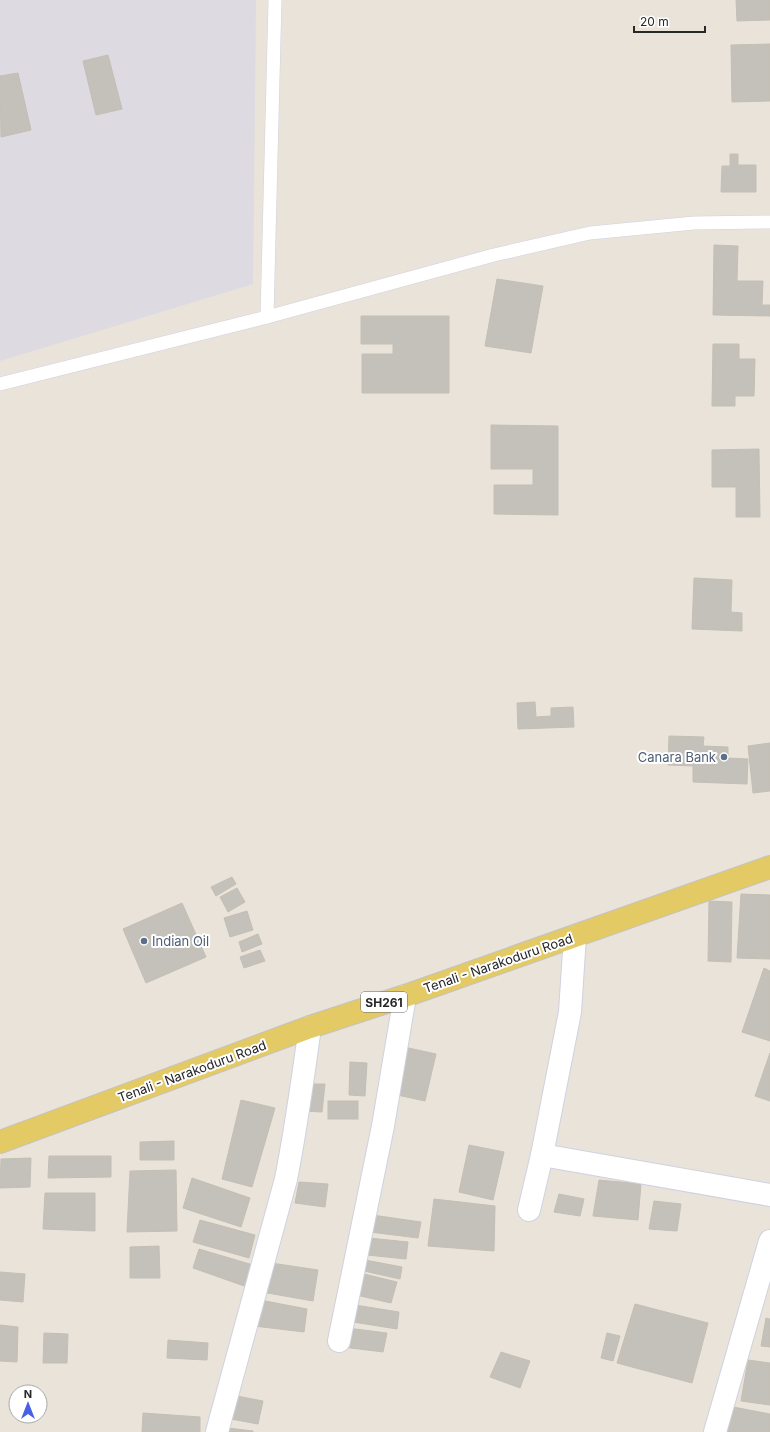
<svg xmlns="http://www.w3.org/2000/svg" width="770" height="1432" font-family="Inter,sans-serif">
<style>
.industrial{fill:#dddae1}
.building{fill:#c4c0ba;stroke:#c4bfb4}
.lines{fill:none;stroke-linecap:round;stroke-linejoin:round}
.service-casing{stroke:#cfd2df;stroke-width:14}
.minor-casing{stroke:#cfd2df;stroke-width:24}
.secondary-casing{stroke:#cfd2df;stroke-width:24}
.primary-casing{stroke:#c3c3c3;stroke-width:24}
.service{stroke:#fff;stroke-width:13}
.minor{stroke:#fff;stroke-width:22}
.secondary{stroke:#fff;stroke-width:22}
.primary{stroke:#e3ca65;stroke-width:22}
.service-dot{fill:#5c6f8a;stroke:#fff;stroke-width:1.5}
.labels{text-anchor:middle;dominant-baseline:central;stroke-width:4;stroke-linejoin:round;paint-order:stroke}
.shield{fill:#fff;stroke:#686868;stroke-width:1}
.shield-label{font-size:12px;font-weight:bold;fill:#272727}
.service-label{font-size:13px;fill:#4e5e75;stroke:#fff;text-anchor:end}
.street-label{font-size:13px;fill:#272727;stroke:#fff}
</style>
<rect width="100%" height="100%" fill="#e9e3da"/>
<!-- industrial -->
<polygon class="industrial" points="0,0 256,0 253,284 0,361"/>
<!-- building -->
<g class="building">
<polygon points="736,0 770,0 770,20 737,21"/>
<polygon points="770,44 770,101 732,102 731,45"/>
<polygon points="108,55 122,109 96,115 83,61"/>
<polygon points="18,73 31,130 1,137 0,76"/>
<polygon points="730,154 738,154 738,165 756,165 756,192 721,192 722,166 730,166"/>
<polygon points="714,245 738,246 737,281 763,281 762,305 770,305 770,316 713,315"/>
<polygon points="497,279 543,286 531,353 485,346"/>
<polygon points="361,316 449,316 449,393 362,393 362,354 393,354 393,344 361,344"/>
<polygon points="713,344 739,344 739,359 755,359 754,396 735,396 735,406 712,406"/>
<polygon points="491,425 558,426 558,515 494,514 494,485 533,485 533,469 491,469"/>
<polygon points="759,449 760,517 736,517 736,487 712,487 712,450"/>
<polygon points="694,578 732,580 731,612 742,613 742,631 692,629"/>
<polygon points="535,702 536,717 551,716 551,708 573,707 574,727 518,729 517,703"/>
<polygon points="669,736 704,737 703,746 728,747 728,758 748,759 747,784 693,782 693,766 668,765"/>
<polygon points="770,743 770,791 753,793 748,746"/>
<polygon points="232,877 236,884 216,896 211,887"/>
<polygon points="237,888 245,902 228,912 220,897"/>
<polygon points="741,894 770,895 770,959 737,958"/>
<polygon points="709,901 732,902 731,962 708,961"/>
<polygon points="182,903 206,957 146,983 123,929"/>
<polygon points="247,911 253,930 230,937 224,918"/>
<polygon points="258,934 262,944 242,952 239,942"/>
<polygon points="260,950 265,961 244,968 240,957"/>
<polygon points="764,968 770,971 770,1041 742,1032"/>
<polygon points="404,1047 436,1054 425,1101 393,1094"/>
<polygon points="770,1053 770,1101 755,1096"/>
<polygon points="350,1062 367,1063 365,1096 349,1095"/>
<polygon points="307,1084 325,1084 322,1112 303,1111"/>
<polygon points="241,1100 275,1108 252,1187 222,1179"/>
<rect x="328" y="1101" width="30" height="18"/>
<polygon points="174,1141 174,1160 140,1160 140,1142"/>
<polygon points="469,1145 504,1152 493,1200 459,1192"/>
<polygon points="49,1156 111,1156 111,1177 48,1178"/>
<polygon points="31,1158 30,1187 0,1188 1,1159"/>
<polygon points="176,1170 177,1231 127,1232 130,1171"/>
<polygon points="192,1178 250,1198 241,1227 183,1208"/>
<polygon points="599,1180 641,1184 638,1220 593,1216"/>
<polygon points="299,1182 328,1184 325,1207 295,1203"/>
<polygon points="45,1193 95,1193 95,1231 43,1229"/>
<polygon points="559,1194 584,1199 580,1216 554,1212"/>
<polygon points="434,1199 495,1206 494,1251 428,1246"/>
<polygon points="654,1201 681,1204 677,1231 649,1229"/>
<polygon points="372,1215 421,1222 418,1238 370,1232"/>
<polygon points="200,1220 255,1235 249,1258 193,1242"/>
<polygon points="369,1238 408,1242 406,1259 367,1255"/>
<polygon points="159,1246 160,1278 130,1278 130,1247"/>
<polygon points="199,1249 253,1265 247,1287 193,1268"/>
<polygon points="365,1260 402,1267 400,1279 364,1271"/>
<polygon points="271,1263 318,1270 313,1301 262,1292"/>
<polygon points="0,1272 25,1274 23,1302 0,1300"/>
<polygon points="364,1274 397,1282 391,1303 356,1295"/>
<polygon points="260,1300 307,1309 304,1332 254,1326"/>
<polygon points="635,1304 708,1323 692,1383 617,1363"/>
<polygon points="355,1305 399,1312 397,1329 353,1322"/>
<polygon points="766,1318 770,1319 770,1347 761,1346"/>
<polygon points="0,1325 18,1327 17,1362 0,1361"/>
<polygon points="347,1328 387,1333 383,1352 343,1347"/>
<polygon points="44,1333 68,1334 67,1363 43,1363"/>
<polygon points="607,1333 620,1336 613,1361 601,1358"/>
<polygon points="168,1340 208,1343 207,1360 167,1358"/>
<polygon points="501,1352 530,1361 520,1388 490,1377"/>
<polygon points="748,1360 770,1363 770,1405 741,1401"/>
<polygon points="237,1396 263,1401 258,1424 231,1419"/>
<polygon points="728,1406 770,1414 770,1432 723,1432"/>
<polygon points="143,1413 200,1417 200,1432 142,1432"/>
<polygon points="228,1428 253,1431 253,1432 228,1432"/>
</g>
<g class="lines">
<!-- service casing -->
<g class="service-casing">
<g id="service">
<polyline points="267,317 275,0"/>
<polyline points="0,384 267,317 494,255 590,233 694,223 770,222"/>
</g>
</g>
<!-- minor casing -->
<g class="minor-casing">
<g id="minor">
<polyline points="542,1155 770,1195"/>
<polyline points="529,1210 542,1155 570,1012 575,936"/>
<polyline points="339,1341 383,1126 405,996"/>
<path d="M217 1432 286 1179C296 1129 303 1078 310 1027"/>
</g>
</g>
<!-- secondary casing -->
<g class="secondary-casing">
<polyline id="secondary" points="715,1432 770,1241"/>
</g>
<!-- primary casing -->
<g class="primary-casing">
<polyline id="primary" points="0,1142 310,1027 405,996 770,867"/>
</g>
<!-- service -->
<use href="#service" class="service"/>
<!-- minor -->
<use href="#minor" class="minor"/>
<!-- secondary -->
<use href="#secondary" class="secondary"/>
<!-- primary -->
<use href="#primary" class="primary"/>
</g>
<!-- markers -->
<g class="service-dot">
<circle cx="724" cy="757" r="4"/>
<circle cx="144" cy="941" r="4"/>
</g>
<g class="labels">
<!-- shield labels -->
<rect class="shield" x="361" y="992" width="46" height="20" rx="3"/>
<g class="shield-label">
<text x="384" y="1002">SH261</text>
</g>
<!-- service labels -->
<g class="service-label">
<text x="716" y="757">Canara Bank</text>
<text x="152" y="941" text-anchor="start">Indian Oil</text>
</g>
<!-- street labels -->
<g class="street-label">
<text transform="translate(498 963) rotate(-19)">Tenali - Narakoduru Road</text>
<text transform="translate(192 1071) rotate(-20)">Tenali - Narakoduru Road</text>
</g>
</g>
<!-- north arrow -->
<g transform="translate(28 1404)"><circle r="19" fill="#ffffff" stroke="#a9a9a9"/>
<path d="M0-3L7 15L0 10L-7 15Z" fill="#475fe9"/>
<text y="-6" font-size="11" font-weight="bold" text-anchor="middle" fill="#272727">N</text>
</g>
<!-- scale -->
<path d="M634 26v6h71v-6" fill="none" stroke="#272727" stroke-width="2"/>
<text x="640" y="26" font-size="12" fill="#272727" stroke="#ffffff" stroke-width="3" paint-order="stroke">20 m</text>
</svg>
